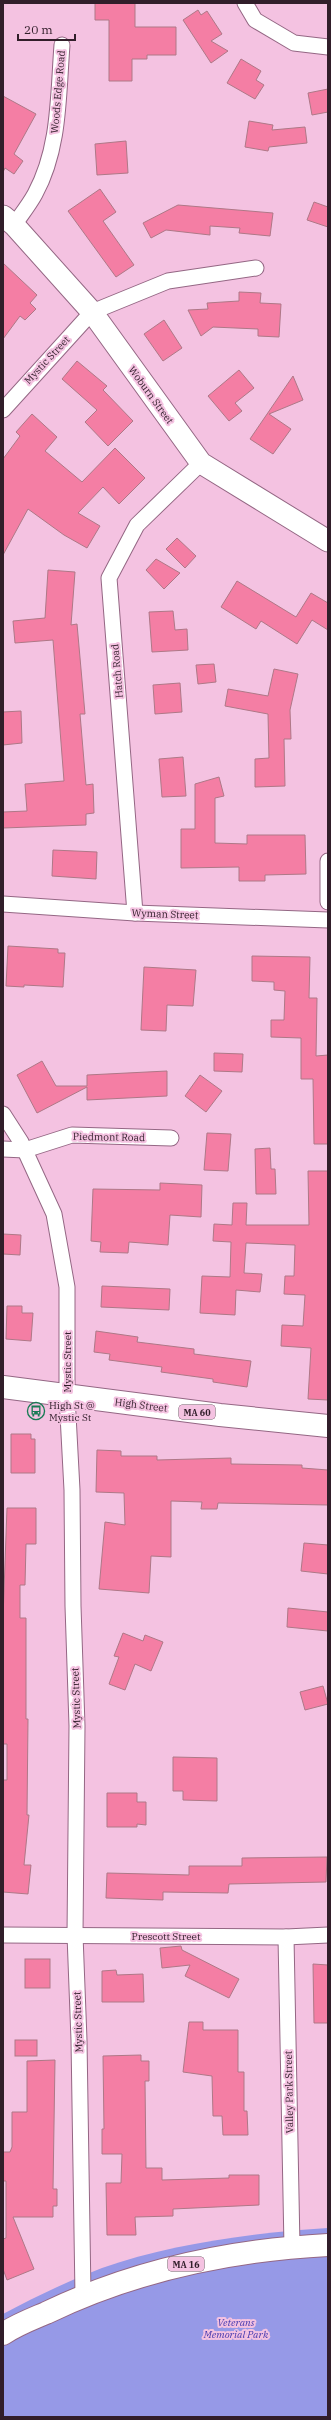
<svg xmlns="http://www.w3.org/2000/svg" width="331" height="2420" font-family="'IBM Plex Serif',serif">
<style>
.green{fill:#9699e7}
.building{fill:#f47ea4;stroke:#ae7887}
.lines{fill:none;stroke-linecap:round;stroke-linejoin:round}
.street-casing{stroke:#946784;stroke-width:17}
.secondary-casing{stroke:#946784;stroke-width:23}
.primary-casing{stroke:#946784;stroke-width:24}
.street{stroke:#fff;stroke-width:15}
.secondary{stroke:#fff;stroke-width:21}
.primary{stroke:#fff;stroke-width:22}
.labels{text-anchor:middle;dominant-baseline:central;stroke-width:4;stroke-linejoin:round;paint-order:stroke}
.shield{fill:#f4c2e1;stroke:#6c4f61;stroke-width:1}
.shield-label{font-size:9px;font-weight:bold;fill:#311e2a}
.street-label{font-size:10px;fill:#311e2a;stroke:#f4c2e1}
.poi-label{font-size:10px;fill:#311e2a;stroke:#f4c2e1;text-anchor:start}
.park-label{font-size:10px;font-style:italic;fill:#463aaf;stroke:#f4c2e1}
</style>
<rect width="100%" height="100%" fill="#f4c2e1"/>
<!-- green -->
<path class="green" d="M328 2228V2417H3V2314C35 2297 68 2281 102 2268 169 2244 257 2232 328 2228Z"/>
<!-- building -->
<g class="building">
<polygon points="95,3 135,3 135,27 176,27 176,55 147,55 147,59 132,59 132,81 109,81 109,20 95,20"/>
<polygon points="198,10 201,15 207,11 222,34 211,41 228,51 211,63 183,20"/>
<polygon points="241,59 261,71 256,80 264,85 255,99 227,83"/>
<polygon points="328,89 328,112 312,115 308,93"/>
<polygon points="3,96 36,114 14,154 23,161 14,174 5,168 3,172"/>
<polygon points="249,121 273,125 272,130 305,127 307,143 269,147 268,151 245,147"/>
<polygon points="126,141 128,173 97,175 95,144"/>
<polygon points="100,189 116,212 103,221 134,265 116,277 68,211"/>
<polygon points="314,202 328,207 328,227 307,220"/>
<polygon points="178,205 273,213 270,236 239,233 240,228 210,226 210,235 166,230 151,238 143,223"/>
<polygon points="3,263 37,295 30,303 36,309 25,320 20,316 3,339"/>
<polygon points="239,292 261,293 260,303 281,304 279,337 258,336 258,329 213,327 201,336 188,310 208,309 207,303 239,301"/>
<polygon points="164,320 182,348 163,361 144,334"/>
<polygon points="77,361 107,386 103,390 133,421 108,446 85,422 97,410 62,379"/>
<polygon points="239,370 254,388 235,403 242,411 229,421 208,396"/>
<polygon points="293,376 303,400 269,414 291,429 273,454 250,439"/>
<polygon points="32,414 57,437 45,451 82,482 115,448 145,478 119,504 103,487 78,513 100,526 87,548 64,535 28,509 3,555 3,459 20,436 16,432"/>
<polygon points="177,538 196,556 185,568 166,549"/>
<polygon points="156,559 180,573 164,589 146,570"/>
<polygon points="48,570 75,572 71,625 77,624 85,714 80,714 86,785 93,784 94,813 86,814 86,825 3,828 3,812 27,811 25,784 64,781 53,640 15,643 13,621 45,618"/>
<polygon points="237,581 296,617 311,593 328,603 328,630 312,620 297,644 261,621 256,629 221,607"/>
<polygon points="173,611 175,630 187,629 188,650 152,652 149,612"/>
<polygon points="214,664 216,682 198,684 196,665"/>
<polygon points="274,669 298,674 290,710 291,739 284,739 285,786 255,787 255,759 269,758 268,714 225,706 228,689 268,696"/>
<polygon points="180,683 182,712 155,714 153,685"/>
<polygon points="21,711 22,743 3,745 3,712"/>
<polygon points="183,757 186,796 162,797 159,759"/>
<polygon points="219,777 224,796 215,798 215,843 247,844 247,835 305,835 306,874 265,875 265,881 239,881 239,867 181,868 181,829 195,829 195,784"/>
<polygon points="53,850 97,852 96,879 52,876"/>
<polygon points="8,946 58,949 58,953 65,953 63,987 24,985 24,987 6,986"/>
<polygon points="252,956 310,957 309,998 317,998 316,1056 328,1055 328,1144 314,1144 313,1079 301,1079 301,1038 271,1037 271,1020 284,1020 285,991 274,990 274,982 252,981"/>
<polygon points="144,967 196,970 193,1006 167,1005 166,1031 141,1030"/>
<polygon points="214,1053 243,1054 242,1072 214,1071"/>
<polygon points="42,1061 56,1086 87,1086 87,1075 167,1071 167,1096 87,1100 87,1087 37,1113 17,1075"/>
<polygon points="200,1075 222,1091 206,1112 185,1096"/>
<polygon points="207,1133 231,1134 228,1171 204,1170"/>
<polygon points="270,1148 271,1169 275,1169 276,1194 256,1194 255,1149"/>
<polygon points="308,1171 328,1171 328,1400 308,1399 311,1348 281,1346 282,1325 303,1326 305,1295 284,1294 285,1276 294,1276 295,1245 246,1243 244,1273 262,1274 260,1292 236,1290 235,1315 200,1313 202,1276 230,1277 231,1242 213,1241 214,1224 232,1225 233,1203 247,1203 246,1225 309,1225"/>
<polygon points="160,1183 202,1185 201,1217 170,1215 168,1245 129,1242 128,1253 100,1252 101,1242 91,1241 93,1189 160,1190"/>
<polygon points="3,1234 21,1235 20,1255 3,1254"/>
<polygon points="102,1286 170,1289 169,1310 101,1307"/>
<polygon points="7,1306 22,1306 22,1313 33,1313 31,1341 6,1339"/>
<polygon points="96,1331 138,1337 137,1342 194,1349 194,1354 251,1361 247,1387 213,1382 213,1379 161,1372 162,1367 109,1360 110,1354 94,1352"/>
<polygon points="11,1434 31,1434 31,1439 35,1439 35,1473 11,1473"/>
<polygon points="97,1450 121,1451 121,1456 157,1456 157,1460 231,1458 231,1464 302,1465 302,1468 328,1470 328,1505 218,1503 217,1509 201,1509 202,1502 171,1501 171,1557 151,1556 149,1593 99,1589 105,1522 125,1525 124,1493 96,1492"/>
<polygon points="7,1508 36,1508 36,1544 26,1544 25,1585 20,1585 20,1618 26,1618 26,1719 28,1719 27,1815 29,1815 24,1865 31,1865 28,1894 3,1892 3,1780 7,1780 7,1744 3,1744 3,1618"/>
<polygon points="304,1543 328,1545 328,1574 301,1571"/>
<polygon points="288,1608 328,1612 328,1631 287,1627"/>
<polygon points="123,1633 143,1641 145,1635 163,1642 151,1671 135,1664 125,1690 109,1684 119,1657 114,1656"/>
<polygon points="323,1686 328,1704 305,1710 300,1692"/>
<polygon points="173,1757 217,1758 217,1801 183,1800 183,1791 173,1791"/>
<polygon points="107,1793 137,1793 137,1802 146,1802 146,1825 137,1824 137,1827 107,1827"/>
<polygon points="327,1857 326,1882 229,1884 228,1893 163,1892 163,1900 106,1898 107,1873 189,1875 189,1866 242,1866 242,1858"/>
<polygon points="181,1946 182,1950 239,1979 229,1998 185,1976 190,1965 162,1968 160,1948"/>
<rect x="25" y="1959" width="25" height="29"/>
<polygon points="313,1964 328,1965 328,2023 314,2023"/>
<polygon points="116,1970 117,1975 143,1974 144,2002 102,2002 102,1971"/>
<polygon points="189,2022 203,2022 203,2030 238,2030 238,2072 244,2072 244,2111 247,2111 248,2135 223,2135 222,2116 213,2116 212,2076 183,2072"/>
<rect x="15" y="2040" width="22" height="16"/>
<polygon points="141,2055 141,2061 149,2061 149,2081 145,2081 146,2168 162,2168 162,2180 229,2178 229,2175 259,2175 259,2205 173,2209 173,2216 135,2217 136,2235 107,2235 106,2183 121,2183 122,2154 102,2154 102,2129 104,2129 103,2056"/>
<polygon points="55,2060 53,2189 57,2189 57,2206 53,2206 53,2217 13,2217 34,2269 7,2280 3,2269 3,2239 6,2238 6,2181 3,2181 3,2152 10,2152 12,2147 12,2112 27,2112 27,2061"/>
</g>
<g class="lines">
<!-- street casing -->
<g class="street-casing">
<g id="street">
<polyline points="245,3 255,20 294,43 328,47"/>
<path d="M14 225C21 215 29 205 35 194 60 148 58 96 62 45"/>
<polyline points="3,410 92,312 168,281 256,268"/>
<polyline points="328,861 328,902"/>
<polyline points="3,904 135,913 328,920"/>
<polyline points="135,913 109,578 137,525 201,463"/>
<polyline points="3,1114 21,1142 54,1214 67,1287 67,1396 72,1490 73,1606 77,1726 75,1935 79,2040 83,2295"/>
<polyline points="3,1149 25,1150 72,1135 171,1138"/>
<polyline points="3,1935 286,1937 328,1935"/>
<polyline points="286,1937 292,2247"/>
</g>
</g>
<!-- secondary casing -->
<g class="secondary-casing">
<polyline id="secondary" points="3,216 14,225 92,312 201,463 328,541"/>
</g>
<!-- primary casing -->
<g class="primary-casing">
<g id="primary">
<polyline points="3,1387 220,1415 328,1426"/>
<path d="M3 2334C16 2325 32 2319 46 2313 133 2271 232 2250 328 2245"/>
</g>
</g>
<!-- street -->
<use href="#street" class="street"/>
<!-- secondary -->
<use href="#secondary" class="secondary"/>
<!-- primary -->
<use href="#primary" class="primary"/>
</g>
<!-- icons -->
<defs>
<g id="bus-ring" transform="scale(0.9)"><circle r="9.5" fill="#f4c2e1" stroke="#187b54" stroke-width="1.5"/><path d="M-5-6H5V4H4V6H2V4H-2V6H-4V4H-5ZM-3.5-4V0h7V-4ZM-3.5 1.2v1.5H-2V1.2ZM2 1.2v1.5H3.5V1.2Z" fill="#187b54"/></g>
</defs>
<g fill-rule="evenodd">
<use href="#bus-ring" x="36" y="1411"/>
</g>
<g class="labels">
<!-- shield labels -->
<g class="shield">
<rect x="179" y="1405" width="36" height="14" rx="3"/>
<rect x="168" y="2257" width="36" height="14" rx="3"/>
</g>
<g class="shield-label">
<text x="197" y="1412">MA 60</text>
<text x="186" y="2264">MA 16</text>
</g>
<!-- street labels -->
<g class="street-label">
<text transform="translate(58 92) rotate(-85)">Woods Edge Road</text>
<text transform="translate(47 360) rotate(-47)">Mystic Street</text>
<text transform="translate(151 395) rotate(54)">Woburn Street</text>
<text transform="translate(117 671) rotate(-95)">Hatch Road</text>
<text transform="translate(165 914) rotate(2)">Wyman Street</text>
<text transform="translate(109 1137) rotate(1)">Piedmont Road</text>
<text transform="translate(67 1362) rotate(-90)">Mystic Street</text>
<text transform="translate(141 1405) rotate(7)">High Street</text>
<text transform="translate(76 1698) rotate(-92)">Mystic Street</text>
<text x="166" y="1936">Prescott Street</text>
<text transform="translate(78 2022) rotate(-92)">Mystic Street</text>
<text transform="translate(289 2092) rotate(-91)">Valley Park Street</text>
</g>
<!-- poi labels -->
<g class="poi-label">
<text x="49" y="1405">High St @<tspan x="49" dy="12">Mystic St</tspan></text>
</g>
<!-- park labels -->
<g class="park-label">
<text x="236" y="2322">Veterans<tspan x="236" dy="12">Memorial Park</tspan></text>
</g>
</g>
<!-- border -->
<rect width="331" height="2420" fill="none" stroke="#311e2a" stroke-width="8"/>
<!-- scale -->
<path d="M18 34v6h57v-6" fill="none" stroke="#311e2a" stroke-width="2"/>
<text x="24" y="34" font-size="12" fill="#311e2a" stroke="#f4c2e1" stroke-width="3" paint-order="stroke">20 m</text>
</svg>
